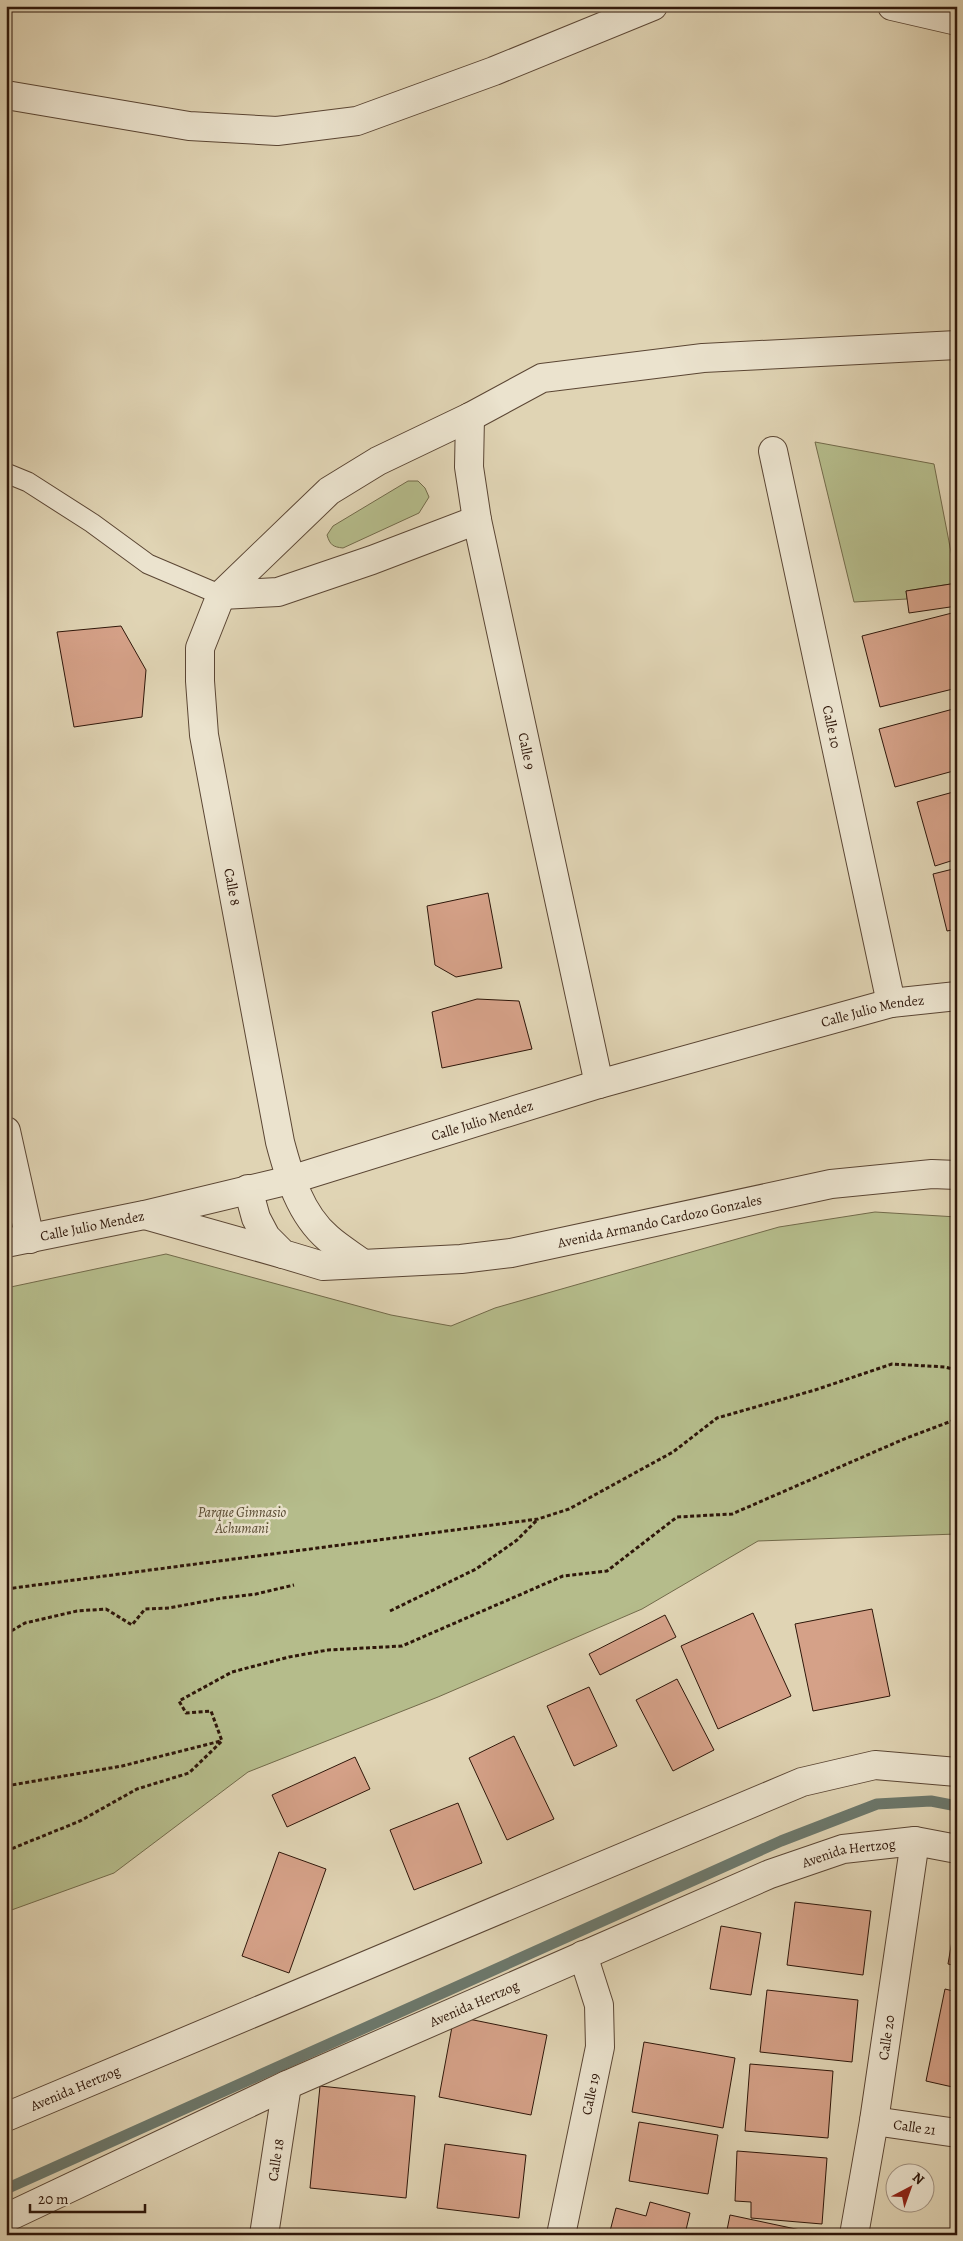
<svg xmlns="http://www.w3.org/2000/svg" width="963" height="2241" font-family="Alegreya,serif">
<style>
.green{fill:#b5bc8b;stroke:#726a4a}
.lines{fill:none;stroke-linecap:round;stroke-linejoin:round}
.stream{stroke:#6c786c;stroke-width:11}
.building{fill:#d5a188;stroke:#2f170a}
.lane-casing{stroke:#5b4634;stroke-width:21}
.street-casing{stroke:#5b4634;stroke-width:30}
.path{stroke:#2f170a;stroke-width:3;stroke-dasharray:4 2.5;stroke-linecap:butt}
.lane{stroke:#ebe3ce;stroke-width:19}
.street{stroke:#ebe3ce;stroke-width:28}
.labels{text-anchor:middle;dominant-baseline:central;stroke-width:5;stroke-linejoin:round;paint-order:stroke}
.street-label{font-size:14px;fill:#2f170a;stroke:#ebe3ce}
.park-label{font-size:14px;font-style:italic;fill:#574931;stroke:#ebe3ce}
</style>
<rect width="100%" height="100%" fill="#e0d4b4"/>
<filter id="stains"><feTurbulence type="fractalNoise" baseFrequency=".004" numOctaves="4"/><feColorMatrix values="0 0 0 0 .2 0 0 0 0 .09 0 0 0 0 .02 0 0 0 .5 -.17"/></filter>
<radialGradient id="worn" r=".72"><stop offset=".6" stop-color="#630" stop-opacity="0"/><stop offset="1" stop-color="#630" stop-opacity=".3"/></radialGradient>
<!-- green -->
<g class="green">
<polygon points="815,442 934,464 957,583 906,591 907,599 854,602"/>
<path d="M408 481H418L425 488 429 497 419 513 343 548C333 547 330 545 327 535L333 526Z"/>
<polygon points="875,1212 957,1217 957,1534 758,1541 642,1609 438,1697 248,1772 114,1873 6,1912 6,1288 166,1254 391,1315 451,1326 495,1308 779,1227"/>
</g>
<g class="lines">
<!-- stream -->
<polyline class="stream" points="6,2189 781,1841 877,1804 931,1801 957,1806"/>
</g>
<!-- building -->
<g class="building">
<polygon points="957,583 957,606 909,613 906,591"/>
<polygon points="952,613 957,634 957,688 880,707 862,636"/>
<polygon points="121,626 146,670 142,717 74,727 57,632"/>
<polygon points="957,708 957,770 895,787 879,729"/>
<polygon points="957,791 957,859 935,866 917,802"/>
<polygon points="957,868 957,929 947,931 933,874"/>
<polygon points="488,893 502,968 456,977 435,965 427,906"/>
<polygon points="477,999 519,1001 532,1049 442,1068 432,1012"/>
<polygon points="872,1609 890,1696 813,1711 795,1624"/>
<polygon points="753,1613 791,1696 718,1729 681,1646"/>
<polygon points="665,1615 676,1637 600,1675 589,1654"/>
<polygon points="677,1679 714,1750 673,1771 636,1700"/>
<polygon points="589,1687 617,1746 574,1766 547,1706"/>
<polygon points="514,1736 554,1819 507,1840 469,1758"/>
<polygon points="355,1757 370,1789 287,1827 272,1795"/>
<polygon points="458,1803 482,1863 414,1890 390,1830"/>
<polygon points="279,1852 326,1869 289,1973 242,1956"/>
<polygon points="795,1902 871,1911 863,1975 787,1965"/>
<polygon points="957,1911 957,1966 948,1964"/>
<polygon points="721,1926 761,1933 751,1995 710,1989"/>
<polygon points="945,1989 957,1992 957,2088 926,2081"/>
<polygon points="767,1990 858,2000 852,2062 760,2052"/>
<polygon points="454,2016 547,2035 531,2115 439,2097"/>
<polygon points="644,2042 735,2058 723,2128 632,2112"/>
<polygon points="750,2064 833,2071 828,2138 745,2131"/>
<polygon points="320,2086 415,2096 406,2198 310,2188"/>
<polygon points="639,2122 718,2135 708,2194 629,2181"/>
<polygon points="445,2144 526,2155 519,2218 437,2208"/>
<polygon points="737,2151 827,2158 822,2224 751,2218 751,2202 735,2201"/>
<polygon points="650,2202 690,2213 685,2234 689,2235 609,2235 616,2208 646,2216"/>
<polygon points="730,2215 824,2235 726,2235"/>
</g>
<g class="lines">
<!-- lane casing -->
<g class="lane-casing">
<polyline id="lane" points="6,473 28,482 92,523 148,564 221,595"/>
</g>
<!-- street casing -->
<g class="street-casing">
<g id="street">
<polyline points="892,6 957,21"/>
<polyline points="6,95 189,126 277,131 357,121 494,71 653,6"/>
<path id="s1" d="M470 417 469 467 477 520 599 1084"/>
<path id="s2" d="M773 451 891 1003"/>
<polyline points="221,595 278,592 372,560 477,520"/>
<polyline points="6,1131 30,1239"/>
<path id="s3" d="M248 1189 256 1218 266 1237 283 1254 323 1266 461 1259 511 1253 831 1184 932 1174 957 1175"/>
<polyline points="145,1215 283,1254"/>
<path id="s4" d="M6 1243 144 1215 290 1180 599 1084 891 1003 957 996"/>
<path d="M362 1263C351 1255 338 1247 328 1238 300 1214 289 1176 280 1142L204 735 200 681V648L221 595 329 491 378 461 470 417 542 378 703 358 957 345"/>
<path id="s5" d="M6 2117 802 1782 875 1765 957 1772"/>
<path id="s6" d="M874 2121 957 2133"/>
<path id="s7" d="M6 2218 287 2085 770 1874 843 1849 915 1841 957 1849"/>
<path id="s8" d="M264 2235 287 2085"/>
<path id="s9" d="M561 2235 600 2047 599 2005 583 1955"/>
<path id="s10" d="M854 2235 874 2121 915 1841"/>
</g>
</g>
<!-- path -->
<g class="path">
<polyline points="6,1589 538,1519 569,1509 673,1452 717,1418 815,1390 892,1364 945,1367 957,1370"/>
<polyline points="390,1611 476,1569 517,1540 538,1519"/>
<polyline points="6,1634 25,1623 77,1611 106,1609 132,1625 145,1609 169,1608 222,1598 256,1594 294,1585"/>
<polyline points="6,1786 122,1766 221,1741"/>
<polyline points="6,1851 80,1821 137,1789 189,1773 222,1741 211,1711 186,1713 179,1701 232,1672 289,1657 328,1650 402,1646 563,1576 607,1571 677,1517 732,1514 904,1439 957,1419"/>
</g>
<!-- lane -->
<use href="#lane" class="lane"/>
<!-- street -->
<use href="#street" class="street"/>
</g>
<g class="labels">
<!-- street labels -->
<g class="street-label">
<text stroke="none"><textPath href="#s2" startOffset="282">Calle 10</textPath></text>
<text stroke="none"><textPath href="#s1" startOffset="340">Calle 9</textPath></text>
<text transform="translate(232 887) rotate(79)">Calle 8</text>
<text stroke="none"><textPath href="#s4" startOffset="898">Calle Julio Mendez</textPath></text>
<text stroke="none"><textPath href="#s4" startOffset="492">Calle Julio Mendez</textPath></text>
<text stroke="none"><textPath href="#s3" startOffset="458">Avenida Armando Cardozo Gonzales</textPath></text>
<text stroke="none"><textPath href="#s4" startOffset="88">Calle Julio Mendez</textPath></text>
<text stroke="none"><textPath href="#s7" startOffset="920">Avenida Hertzog</textPath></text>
<text stroke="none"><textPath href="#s7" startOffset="515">Avenida Hertzog</textPath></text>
<text stroke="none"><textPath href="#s10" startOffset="200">Calle 20</textPath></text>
<text stroke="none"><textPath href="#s5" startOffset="75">Avenida Hertzog</textPath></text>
<text stroke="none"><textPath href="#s9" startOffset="144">Calle 19</textPath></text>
<text stroke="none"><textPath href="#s6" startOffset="41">Calle 21</textPath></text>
<text stroke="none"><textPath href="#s8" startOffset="76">Calle 18</textPath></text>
</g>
<!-- park labels -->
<g class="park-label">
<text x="242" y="1512">Parque Gimnasio<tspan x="242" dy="16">Achumani</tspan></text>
</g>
</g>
<!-- margin -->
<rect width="963" height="2241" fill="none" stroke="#e0d4b4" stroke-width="25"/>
<rect x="8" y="8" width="948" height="2226" fill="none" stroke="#2f170a" stroke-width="2.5"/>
<rect x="12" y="12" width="938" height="2216" fill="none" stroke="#2f170a"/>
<!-- north arrow -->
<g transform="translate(910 2188) rotate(41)"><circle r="24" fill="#ebe3ce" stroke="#a09180"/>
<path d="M0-4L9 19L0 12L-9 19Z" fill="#8f2418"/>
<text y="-8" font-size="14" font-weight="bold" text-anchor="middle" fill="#2f170a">N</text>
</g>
<!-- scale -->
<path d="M30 2204v8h115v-8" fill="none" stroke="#2f170a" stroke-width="2.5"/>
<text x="38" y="2204" font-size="15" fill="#2f170a" stroke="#ebe3ce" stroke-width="4" paint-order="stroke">20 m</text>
<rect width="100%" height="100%" filter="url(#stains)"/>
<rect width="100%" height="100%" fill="url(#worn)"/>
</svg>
